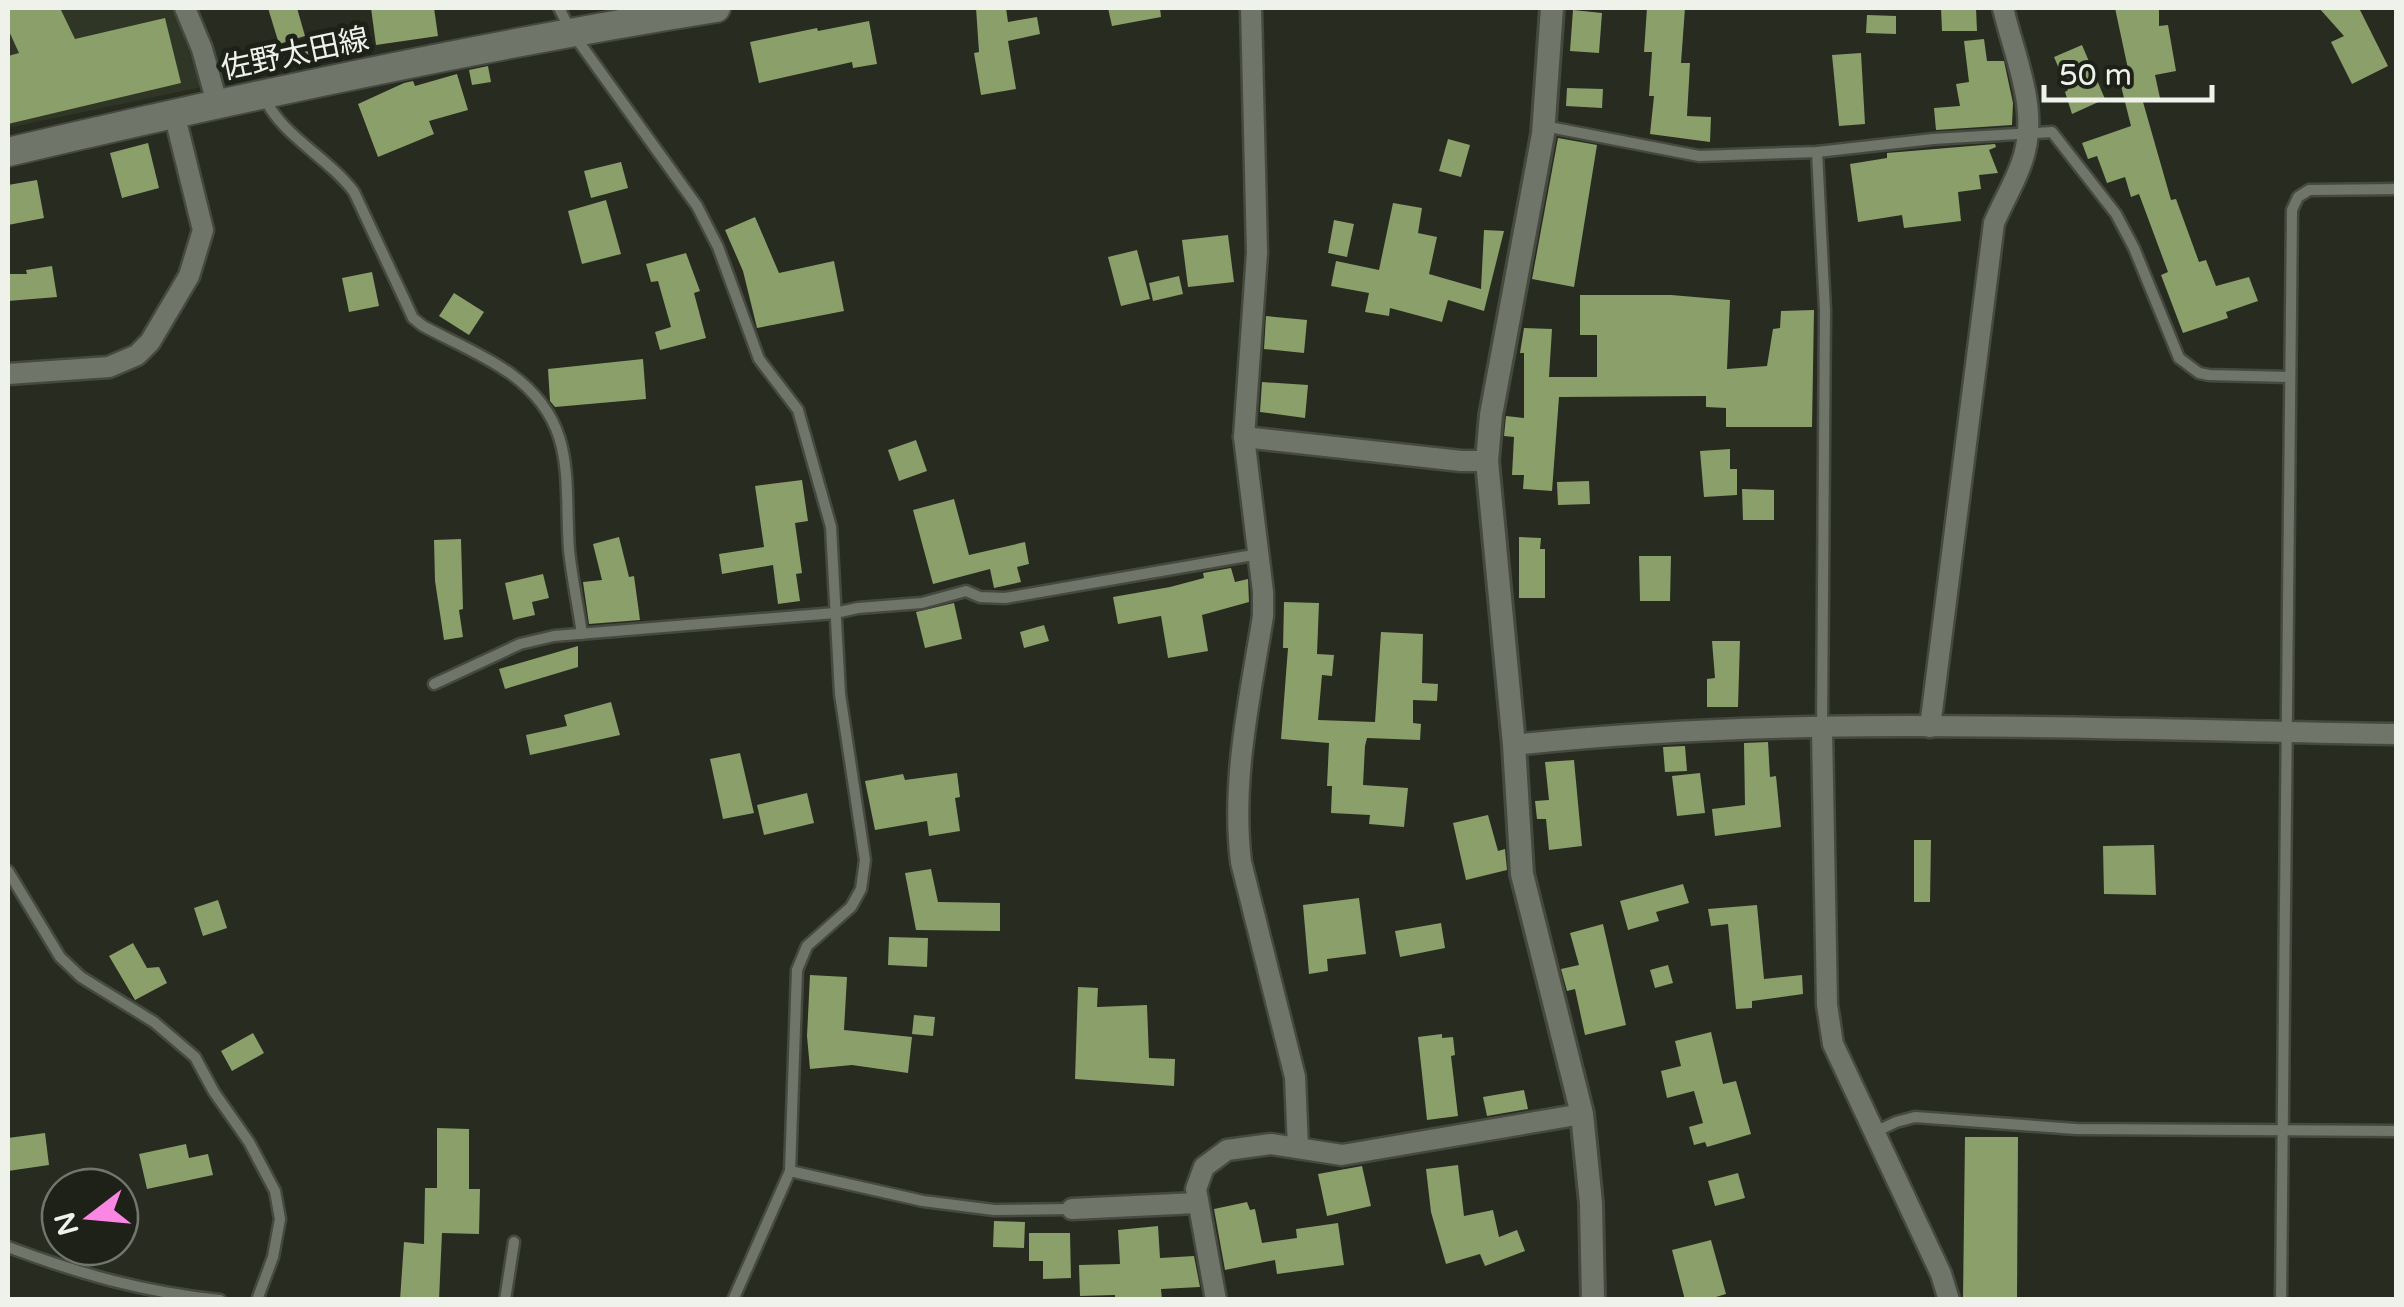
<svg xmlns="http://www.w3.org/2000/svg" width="2404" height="1307" font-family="'Varela Round','Noto Sans JP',sans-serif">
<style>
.built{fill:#2f3625}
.building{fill:#8b9f6a}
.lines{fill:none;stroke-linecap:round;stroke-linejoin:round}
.service-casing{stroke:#46493f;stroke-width:15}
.minor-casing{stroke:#46493f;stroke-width:25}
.tertiary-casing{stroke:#46493f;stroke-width:28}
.secondary-casing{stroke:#46493f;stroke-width:32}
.service{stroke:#6f7568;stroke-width:10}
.minor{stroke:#6f7568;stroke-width:20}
.tertiary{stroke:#6f7568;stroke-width:22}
.secondary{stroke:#6f7568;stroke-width:28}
.labels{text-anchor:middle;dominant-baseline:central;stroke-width:10;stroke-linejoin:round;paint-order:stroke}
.street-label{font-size:30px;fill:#eff2ea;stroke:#1d2117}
</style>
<rect width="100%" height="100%" fill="#272b20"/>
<!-- built -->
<polygon class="built" points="8,8 173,8 202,87 8,128"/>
<!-- building -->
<g class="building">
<polygon points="8,8 60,8 75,39 165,18 181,83 8,124 8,56 19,53 8,29"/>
<polygon points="268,8 297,8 305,36 279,44"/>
<polygon points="371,8 434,8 438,36 376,45"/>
<polygon points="976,8 1006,8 1008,22 1037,17 1040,34 1008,41 1016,89 981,95 974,53 979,52"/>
<polygon points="1108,8 1160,8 1161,17 1112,26"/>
<polygon points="1647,8 1685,8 1681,63 1690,63 1687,116 1711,117 1710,142 1650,134 1654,96 1649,96 1652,52 1644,52"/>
<polygon points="1941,8 1976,8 1977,31 1942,31"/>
<polygon points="2115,8 2159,8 2159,26 2168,25 2176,71 2155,75 2160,98 2143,102 2171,200 2176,199 2199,262 2206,260 2216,286 2249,277 2258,301 2226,312 2228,318 2183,333 2161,275 2168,272 2139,194 2131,197 2125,177 2107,183 2097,156 2088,159 2082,143 2131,126 2121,86 2131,83"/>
<polygon points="2319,8 2359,8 2388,66 2352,84 2331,42 2344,36"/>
<polygon points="1573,10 1602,13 1599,53 1570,51"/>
<polygon points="1867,15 1896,16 1896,34 1866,33"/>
<polygon points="869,21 877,64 853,68 852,62 759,83 750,42 817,28 818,31"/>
<polygon points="332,37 337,55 300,66 295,48"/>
<polygon points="1984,39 1987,61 2004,61 2013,103 2012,125 1936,130 1934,108 1960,106 1956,84 1969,82 1964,41"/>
<polygon points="2082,45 2105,99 2072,114 2065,92 2068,90 2054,57"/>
<polygon points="1861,53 1865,124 1839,126 1832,55"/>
<polygon points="488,66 491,82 472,85 469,70"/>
<polygon points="457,74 468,110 429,121 434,134 378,157 358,104 404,83 413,81 415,86"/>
<polygon points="1567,88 1603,89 1602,108 1566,106"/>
<polygon points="1558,138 1597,145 1574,287 1532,279"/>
<polygon points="1448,139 1470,145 1461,177 1439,171"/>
<polygon points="148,143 159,188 122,198 110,153"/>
<polygon points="1995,144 1996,147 1989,150 1998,173 1979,175 1981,189 1958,192 1961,221 1904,228 1902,215 1858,222 1850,164 1887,158 1887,153"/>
<polygon points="621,162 628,188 591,198 584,171"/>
<polygon points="37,180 44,218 8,225 8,185"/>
<polygon points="606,200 621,254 582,264 568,211"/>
<polygon points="1393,203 1422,208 1418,233 1437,237 1429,274 1481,289 1484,230 1504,231 1484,311 1448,300 1442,322 1390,308 1389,316 1365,312 1369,293 1331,286 1336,261 1379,270"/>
<polygon points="755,217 779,273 834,261 844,311 757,328 743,271 725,230"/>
<polygon points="1334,220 1354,224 1347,257 1328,253"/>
<polygon points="1228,235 1234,282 1188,287 1182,240"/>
<polygon points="1137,250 1150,299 1121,306 1108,257"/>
<polygon points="686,253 700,291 694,293 706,338 660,350 655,332 671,327 658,281 651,282 646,264"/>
<polygon points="52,266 57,297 8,301 8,274 27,274 26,270"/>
<polygon points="372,272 379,306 349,312 342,278"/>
<polygon points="1179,276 1183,294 1153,301 1149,283"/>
<polygon points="454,293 484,312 469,335 439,316"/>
<polygon points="1580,295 1671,295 1730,300 1727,369 1767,366 1773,329 1780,328 1781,311 1814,310 1812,427 1726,427 1726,408 1706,407 1706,396 1559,397 1552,491 1523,489 1524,475 1512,475 1514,437 1504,436 1506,416 1524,418 1524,353 1520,353 1524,328 1552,329 1549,377 1597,377 1597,335 1580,335"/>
<polygon points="1266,316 1307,320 1304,353 1264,349"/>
<polygon points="643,359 646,399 555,407 550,401 548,369"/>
<polygon points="1262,382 1308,385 1305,418 1260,412"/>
<polygon points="916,440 927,471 899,481 888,450"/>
<polygon points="1730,449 1730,469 1737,469 1737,495 1704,497 1700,451"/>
<polygon points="802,480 808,521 795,523 802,573 796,574 800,601 778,604 773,565 722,574 719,554 764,547 755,486"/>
<polygon points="1589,481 1590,504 1558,505 1557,482"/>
<polygon points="1742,489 1774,490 1774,520 1743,520"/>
<polygon points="954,499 969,555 1025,542 1029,564 1017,567 1021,582 994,588 990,569 933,584 913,510"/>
<polygon points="619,537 629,577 634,576 640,620 589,624 583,582 602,580 593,544"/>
<polygon points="1519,537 1541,538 1540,549 1545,549 1545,598 1519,598"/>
<polygon points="461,539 463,609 459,610 463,637 444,640 435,581 434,540"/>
<polygon points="1639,556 1671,556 1670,601 1640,601"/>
<polygon points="1231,568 1235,582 1248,579 1249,602 1202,615 1208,651 1168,658 1161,616 1118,624 1113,597 1170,587 1204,578 1203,573"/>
<polygon points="543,574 549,598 532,602 535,615 513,620 505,583"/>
<polygon points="1284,602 1319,603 1317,654 1334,655 1332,676 1322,675 1318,720 1375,722 1381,632 1423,634 1422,683 1438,684 1437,701 1413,700 1413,723 1421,724 1420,740 1367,738 1365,746 1363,785 1408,788 1404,827 1369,824 1370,815 1331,813 1332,786 1327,786 1329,743 1281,739 1288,648 1283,648"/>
<polygon points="954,603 962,639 925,648 916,612"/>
<polygon points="1044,625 1049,641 1024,648 1020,632"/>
<polygon points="1712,641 1740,641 1738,707 1707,707 1707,679 1715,678"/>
<polygon points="578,646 578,667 505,689 499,669"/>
<polygon points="611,702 620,735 530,755 526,735 567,726 564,715"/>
<polygon points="1768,742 1770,777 1776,776 1781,827 1715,836 1712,809 1745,805 1744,743"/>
<polygon points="1685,746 1687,771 1665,772 1663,747"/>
<polygon points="740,753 754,813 723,819 710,759"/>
<polygon points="1574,760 1582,846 1549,850 1546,819 1537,819 1535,801 1549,800 1545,762"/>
<polygon points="957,773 960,797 955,798 960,831 929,836 927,821 875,830 865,781 903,774 905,780"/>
<polygon points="1700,773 1705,813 1677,816 1672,776"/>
<polygon points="807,793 814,823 764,835 757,805"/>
<polygon points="1488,815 1498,851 1505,849 1507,870 1466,880 1453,823"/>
<polygon points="1914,840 1931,840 1930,902 1914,902"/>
<polygon points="2154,845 2156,895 2104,894 2103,846"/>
<polygon points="931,869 938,902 1000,903 1000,931 916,930 905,873"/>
<polygon points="1683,884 1689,903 1656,912 1659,921 1628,930 1620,901"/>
<polygon points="1359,898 1366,954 1327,959 1328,971 1309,974 1303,905"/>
<polygon points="218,900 227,928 203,936 194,908"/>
<polygon points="1757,905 1764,979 1802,975 1803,994 1752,1001 1752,1008 1736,1009 1728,924 1711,926 1708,909"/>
<polygon points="1441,923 1445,948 1400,957 1395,931"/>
<polygon points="1603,924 1626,1025 1585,1035 1575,989 1567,991 1561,969 1579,965 1570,933"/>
<polygon points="889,937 928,938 927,967 888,965"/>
<polygon points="133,943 147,968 159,967 167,983 135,1000 109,956"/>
<polygon points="1668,965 1673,983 1655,988 1650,970"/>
<polygon points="810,975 847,977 844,1030 912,1037 908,1073 852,1065 810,1069 807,1036"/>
<polygon points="1078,987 1098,988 1097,1007 1147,1005 1149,1058 1175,1059 1174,1086 1075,1079"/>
<polygon points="914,1015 935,1017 933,1036 912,1034"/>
<polygon points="1711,1032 1723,1084 1736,1081 1751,1134 1707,1147 1705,1142 1694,1145 1689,1127 1703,1123 1694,1091 1667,1098 1661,1071 1681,1066 1675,1041"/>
<polygon points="253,1033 264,1053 232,1071 221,1051"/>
<polygon points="1442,1034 1442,1038 1453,1037 1455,1055 1451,1056 1458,1116 1427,1120 1418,1037"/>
<polygon points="1524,1090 1528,1109 1487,1116 1483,1097"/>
<polygon points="437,1128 469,1129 469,1189 480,1189 479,1234 442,1233 439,1300 400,1300 404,1242 424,1244 425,1188 437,1188"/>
<polygon points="45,1133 49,1165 8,1171 8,1138"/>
<polygon points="1965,1137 2018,1137 2017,1300 1963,1300"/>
<polygon points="186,1144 189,1158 208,1154 213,1175 147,1189 139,1154"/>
<polygon points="1458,1165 1464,1216 1493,1210 1499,1237 1517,1230 1525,1251 1485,1266 1480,1254 1446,1264 1431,1212 1426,1169"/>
<polygon points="1362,1166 1371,1206 1327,1216 1318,1174"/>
<polygon points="1738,1173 1745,1198 1715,1206 1708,1181"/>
<polygon points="1247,1202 1250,1210 1255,1209 1262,1243 1297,1238 1296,1229 1338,1223 1344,1265 1277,1274 1275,1260 1225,1270 1214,1209"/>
<polygon points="994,1221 1025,1222 1024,1248 993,1247"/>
<polygon points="1158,1226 1160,1258 1194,1256 1200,1287 1161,1289 1162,1300 1115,1300 1115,1295 1080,1296 1079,1265 1120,1264 1118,1230"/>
<polygon points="1029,1233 1070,1233 1071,1278 1043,1279 1043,1261 1029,1261"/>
<polygon points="1711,1240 1726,1294 1706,1300 1685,1300 1672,1250"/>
</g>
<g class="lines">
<!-- service casing -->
<g class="service-casing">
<g id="service">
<polyline points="559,8 571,31 697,206 718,247 759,359 798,410 831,527 840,694 865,860 861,889 851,907 807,946 797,970 790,1171 733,1300"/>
<path d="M263 95C281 136 327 156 354 192L413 318 423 326C451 341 485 355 511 374 578 423 564 479 569 550 572 578 578 606 582 634"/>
<polyline points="1544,126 1699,156 1817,152 1933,139 2052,132 2116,214 2134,248 2179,358 2199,373 2209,375 2290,377"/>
<polyline points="1817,152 1825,310 1822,728"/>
<polyline points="434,684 520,644 554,636 835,613 858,608 922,603 966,591 980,597 1005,598 1259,554"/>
<polyline points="8,871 60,957 81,977 154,1022 195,1057 214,1092 249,1142 275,1191 280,1219 273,1257 257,1300"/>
<polyline points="1873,1133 1896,1122 1915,1117 2076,1129 2396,1131"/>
<polyline points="790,1171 923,1201 994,1210 1072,1209"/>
<path d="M8 1247C80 1274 143 1292 220 1300"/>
<polyline points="505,1300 514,1242"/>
<polyline points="2281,1300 2292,210 2298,197 2309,190 2396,189"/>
</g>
</g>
<!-- minor casing -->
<g class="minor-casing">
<g id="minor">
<polyline points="185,8 202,49 217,103"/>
<path d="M1251 8 1257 253 1244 437 1263 592V616C1250 697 1231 780 1241 862L1295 1077 1298 1148"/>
<polyline points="8,374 109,367 137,355 150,342 189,276 203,230 174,113"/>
<polyline points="1244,437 1461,461 1487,461"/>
<path d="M1930 727 1994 223C2002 204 2013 186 2020 167 2042 113 2015 60 2003 8"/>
<polyline points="1822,728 1827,1005 1833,1044 1941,1274 1949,1300"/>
<path d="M1514 745C1806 713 2104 730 2396 734"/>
<polyline points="1072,1209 1197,1203"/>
<polyline points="1216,1300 1196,1189 1204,1167 1227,1150 1271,1144 1342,1155 1582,1114"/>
</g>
</g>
<!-- tertiary casing -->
<g class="tertiary-casing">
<polyline id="tertiary" points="1552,8 1543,134 1491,415 1487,461 1514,745 1522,874 1582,1114 1591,1203 1593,1300"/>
</g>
<!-- secondary casing -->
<g class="secondary-casing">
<path id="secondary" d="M8 152C242 97 478 46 716 8"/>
</g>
<!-- service -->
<use href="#service" class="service"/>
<!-- minor -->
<use href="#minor" class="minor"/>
<!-- tertiary -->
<use href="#tertiary" class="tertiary"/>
<!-- secondary -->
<use href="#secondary" class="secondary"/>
</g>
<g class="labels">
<!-- street labels -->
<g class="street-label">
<text transform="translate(295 54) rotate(-12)">佐野太田線</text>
</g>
</g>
<!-- border -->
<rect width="2404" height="1307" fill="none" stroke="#eff2ea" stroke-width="20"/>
<!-- north arrow -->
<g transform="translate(90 1217) rotate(254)"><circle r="48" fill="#1d2117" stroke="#71756b" stroke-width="2.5"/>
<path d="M0-8L18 38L0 25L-18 38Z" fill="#fc86e4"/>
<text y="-15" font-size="28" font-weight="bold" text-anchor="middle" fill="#eff2ea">N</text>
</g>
<!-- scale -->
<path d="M2044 85v15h168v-15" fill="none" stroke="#eff2ea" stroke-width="5"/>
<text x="2059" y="85" font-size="30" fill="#eff2ea" stroke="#1d2117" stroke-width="8" paint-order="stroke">50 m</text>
</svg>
